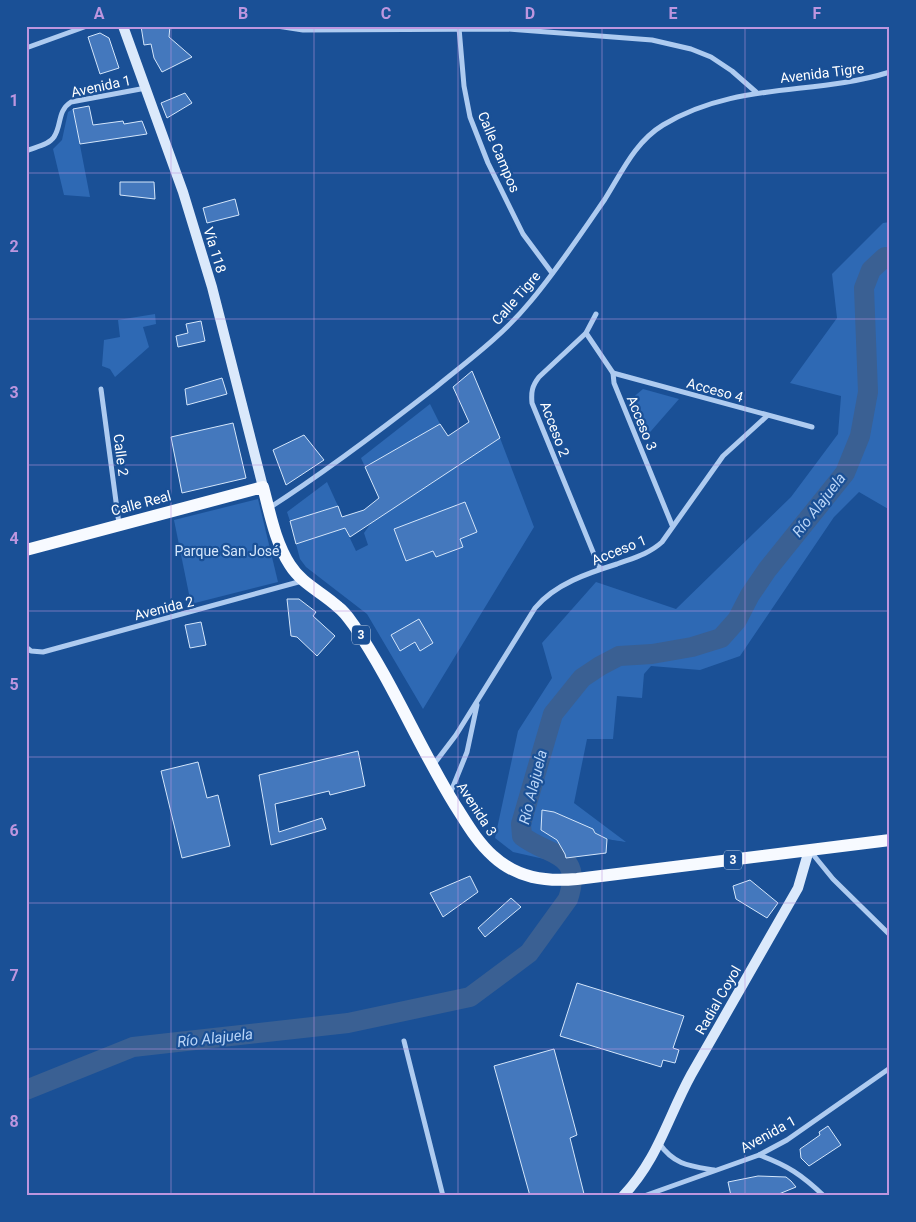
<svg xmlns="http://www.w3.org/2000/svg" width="916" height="1222" font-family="Roboto,sans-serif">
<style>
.green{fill:#2e69b4}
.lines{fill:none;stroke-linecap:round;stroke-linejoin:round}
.river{stroke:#3a6093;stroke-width:20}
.building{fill:#4478bd;stroke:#d4e6fb}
.street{stroke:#aecbf0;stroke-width:5}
.secondary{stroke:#dbe9fb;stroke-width:10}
.primary{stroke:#f7faff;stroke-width:12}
.grid{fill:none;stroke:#bd96df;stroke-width:1;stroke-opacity:0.55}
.labels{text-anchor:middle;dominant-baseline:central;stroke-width:4.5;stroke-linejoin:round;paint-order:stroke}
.shield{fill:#1a5096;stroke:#bacae0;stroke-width:1}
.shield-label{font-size:12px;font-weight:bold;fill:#fff}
.street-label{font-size:14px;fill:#fff;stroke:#1a5096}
.park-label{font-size:14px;fill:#d4e6fb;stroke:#1a5096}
.water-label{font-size:15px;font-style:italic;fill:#bad5f7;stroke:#1a5096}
.neatline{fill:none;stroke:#bd96df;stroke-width:2}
.grid-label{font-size:16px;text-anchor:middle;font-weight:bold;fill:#bd96df}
</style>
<rect width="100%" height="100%" fill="#1a5096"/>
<!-- green -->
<g class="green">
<polygon points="73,109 90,197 64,195 53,149 62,140 68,112"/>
<path d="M890 222V510L859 492 834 517 740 656 700 670 651 666 644 674 642 698 617 696 613 739H587L574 803 626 842C615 840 600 840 593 829L554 812 543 810 542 830 557 840 575 866 513 852 495 838 518 731 552 678 542 643 596 582 676 609 791 497 838 434 841 396 790 383 837 318 832 274 883 223Z"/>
<polygon points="155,314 156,324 143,327 149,347 115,377 110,369 102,366 104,340 120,337 118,320"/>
<polygon points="643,389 679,399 644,439 630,400"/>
<polygon points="430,404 440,424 365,467 361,458"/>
<polygon points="500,438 534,527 423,709 367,614 306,567 300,559 296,544 345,528 356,551 368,545 364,533 371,523"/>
<polygon points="327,482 338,506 290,521 287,512"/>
<polygon points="258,499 278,582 191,604 174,520"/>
</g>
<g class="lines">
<!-- river -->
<path class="river" d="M26 1090 133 1047 348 1023 470 997 529 953 568 899C584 851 549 857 522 836L521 824 553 714 582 678 600 666 619 656 652 654 692 647 721 638 737 620 750 595 767 570 845 473 860 436 868 392 864 288 871 270 885 257H890"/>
</g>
<!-- building -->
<g class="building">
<polygon points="141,26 170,26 169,37 192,57 162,72 154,58 151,44 144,45"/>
<polygon points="100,33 109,38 119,68 100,74 88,37"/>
<polygon points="185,93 192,103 167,118 161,103"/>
<polygon points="89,106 93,125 123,121 124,124 142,121 147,134 80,144 73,109"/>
<polygon points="120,182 154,182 155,199 120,195"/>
<polygon points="235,199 239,215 207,223 203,208"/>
<polygon points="201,321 205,341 178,347 176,336 188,333 186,324"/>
<polygon points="472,371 500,438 350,537 345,528 296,544 290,521 338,506 342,517 364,510 379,498 365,467 440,424 448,436 469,422 453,387"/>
<polygon points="222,378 227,394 187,405 185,389"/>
<polygon points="233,423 246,478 182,493 171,437"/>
<polygon points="304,435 324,460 286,485 273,450"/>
<polygon points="465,502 477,532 460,539 463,547 436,557 433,551 406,561 394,529"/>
<polygon points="287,599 299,599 316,612 313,616 335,636 317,656 297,637 291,636"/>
<polygon points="419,619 433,643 420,651 415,642 400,651 391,635"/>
<polygon points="201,622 206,645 190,648 185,625"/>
<polygon points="358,751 365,786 330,795 329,791 275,804 279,832 322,818 326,829 271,845 259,775"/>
<polygon points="198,762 207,798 218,795 230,846 182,858 161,771"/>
<polygon points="542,810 554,812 593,829 595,833 607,839 606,853 566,858 565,854 557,840 541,830"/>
<polygon points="470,876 478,892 443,917 430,893"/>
<polygon points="750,880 778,903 767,918 736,899 733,886"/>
<polygon points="511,898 521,907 485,937 478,928"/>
<polygon points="577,983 684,1016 673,1048 679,1050 675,1063 663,1060 661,1067 560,1036"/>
<polygon points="554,1049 577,1135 570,1138 584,1194 575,1196 530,1196 494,1066"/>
<polygon points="828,1126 841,1145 809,1166 801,1158 800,1149 820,1135 819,1132"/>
<polygon points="758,1176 786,1177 791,1181 796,1187 774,1196 731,1196 728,1182"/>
</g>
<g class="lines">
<!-- street -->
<g class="street">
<polyline points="277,26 303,30 507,29 652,40 691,49 711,57 732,71 756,92"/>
<polyline points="459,28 464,86 470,117 488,163 523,234 552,273"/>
<polyline points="26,48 87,26"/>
<path d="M26 151C35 147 49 145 54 137 62 125 57 111 71 102L146 88"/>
<path d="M596 314 586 333 539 377C532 386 531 392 532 403L600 569"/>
<polyline points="586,333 613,373 614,383 672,525"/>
<polyline points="613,373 812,427"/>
<polyline points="101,389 119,524"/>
<path d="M269 508C327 471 382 429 436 387 469 360 503 335 530 302 557 270 581 234 605 199 622 172 635 142 663 125 736 81 813 96 890 72"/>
<polyline points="26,647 31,651 43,652 302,581"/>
<path d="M434 764 456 735 535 608C555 584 588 573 617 564 633 558 649 554 662 542L723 456 767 416"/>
<polyline points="450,794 467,752 477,705"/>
<polyline points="811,852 833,879 890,935"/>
<polyline points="404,1041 443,1196"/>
<path d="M659 1143C674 1165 690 1166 714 1170"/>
<path d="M759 1155C787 1165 802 1175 824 1196"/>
<polyline points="644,1196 759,1155 787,1140 890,1068"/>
</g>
<!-- secondary -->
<g class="secondary">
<polyline points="123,26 183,192 212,287 263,487"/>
<path d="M623 1196C658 1159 667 1119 691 1075L798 888 809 850"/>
</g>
<!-- primary -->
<path class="primary" d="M26 550 263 487C270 513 275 542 290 565 302 584 322 592 338 607 345 612 350 620 355 627 393 683 419 747 455 805 466 822 477 842 493 856 517 878 545 882 577 879L890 840"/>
</g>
<!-- grid -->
<path class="grid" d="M171 26V1196M314 26V1196M458 26V1196M602 26V1196M745 26V1196M26 173H890M26 319H890M26 465H890M26 611H890M26 757H890M26 903H890M26 1049H890"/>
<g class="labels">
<!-- shield labels -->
<g class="shield">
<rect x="352" y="625.5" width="18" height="19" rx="4"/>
<rect x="724" y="850.5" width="18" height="19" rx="4"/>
</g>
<g class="shield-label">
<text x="361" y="635">3</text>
<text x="733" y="860">3</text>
</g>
<!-- street labels -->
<g class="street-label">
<text transform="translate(822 73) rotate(-7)">Avenida Tigre</text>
<text transform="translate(101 86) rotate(-12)">Avenida 1</text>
<text transform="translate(499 152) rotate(67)">Calle Campos</text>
<text transform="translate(215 250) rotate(73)">Vía 118</text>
<text transform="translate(516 298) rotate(-49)">Calle Tigre</text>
<text transform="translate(715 390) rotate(15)">Acceso 4</text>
<text transform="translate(642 423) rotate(68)">Acceso 3</text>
<text transform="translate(555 429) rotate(69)">Acceso 2</text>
<text transform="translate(121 455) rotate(83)">Calle 2</text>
<text transform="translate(141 503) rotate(-15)">Calle Real</text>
<text transform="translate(619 550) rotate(-22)">Acceso 1</text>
<text transform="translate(164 608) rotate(-14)">Avenida 2</text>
<text transform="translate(477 809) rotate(57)">Avenida 3</text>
<text transform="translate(718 1000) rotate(-60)">Radial Coyol</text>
<text transform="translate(768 1134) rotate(-29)">Avenida 1</text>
</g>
<!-- park labels -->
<g class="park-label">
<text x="227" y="551">Parque San José</text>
</g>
<!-- water labels -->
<g class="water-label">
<text transform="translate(819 505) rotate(-52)">Río Alajuela</text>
<text transform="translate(533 787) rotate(-76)">Río Alajuela</text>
<text transform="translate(215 1038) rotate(-6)">Río Alajuela</text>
</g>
</g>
<!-- border -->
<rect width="916" height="1222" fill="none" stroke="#1a5096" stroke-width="55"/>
<rect x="28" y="28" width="860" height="1166" class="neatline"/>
<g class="grid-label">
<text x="99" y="19">A</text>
<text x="243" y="19">B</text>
<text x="386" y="19">C</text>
<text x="530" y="19">D</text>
<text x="673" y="19">E</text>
<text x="817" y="19">F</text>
<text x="14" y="106">1</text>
<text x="14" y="252">2</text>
<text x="14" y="398">3</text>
<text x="14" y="544">4</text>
<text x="14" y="690">5</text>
<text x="14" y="836">6</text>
<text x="14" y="981">7</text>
<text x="14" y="1127">8</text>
</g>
</svg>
